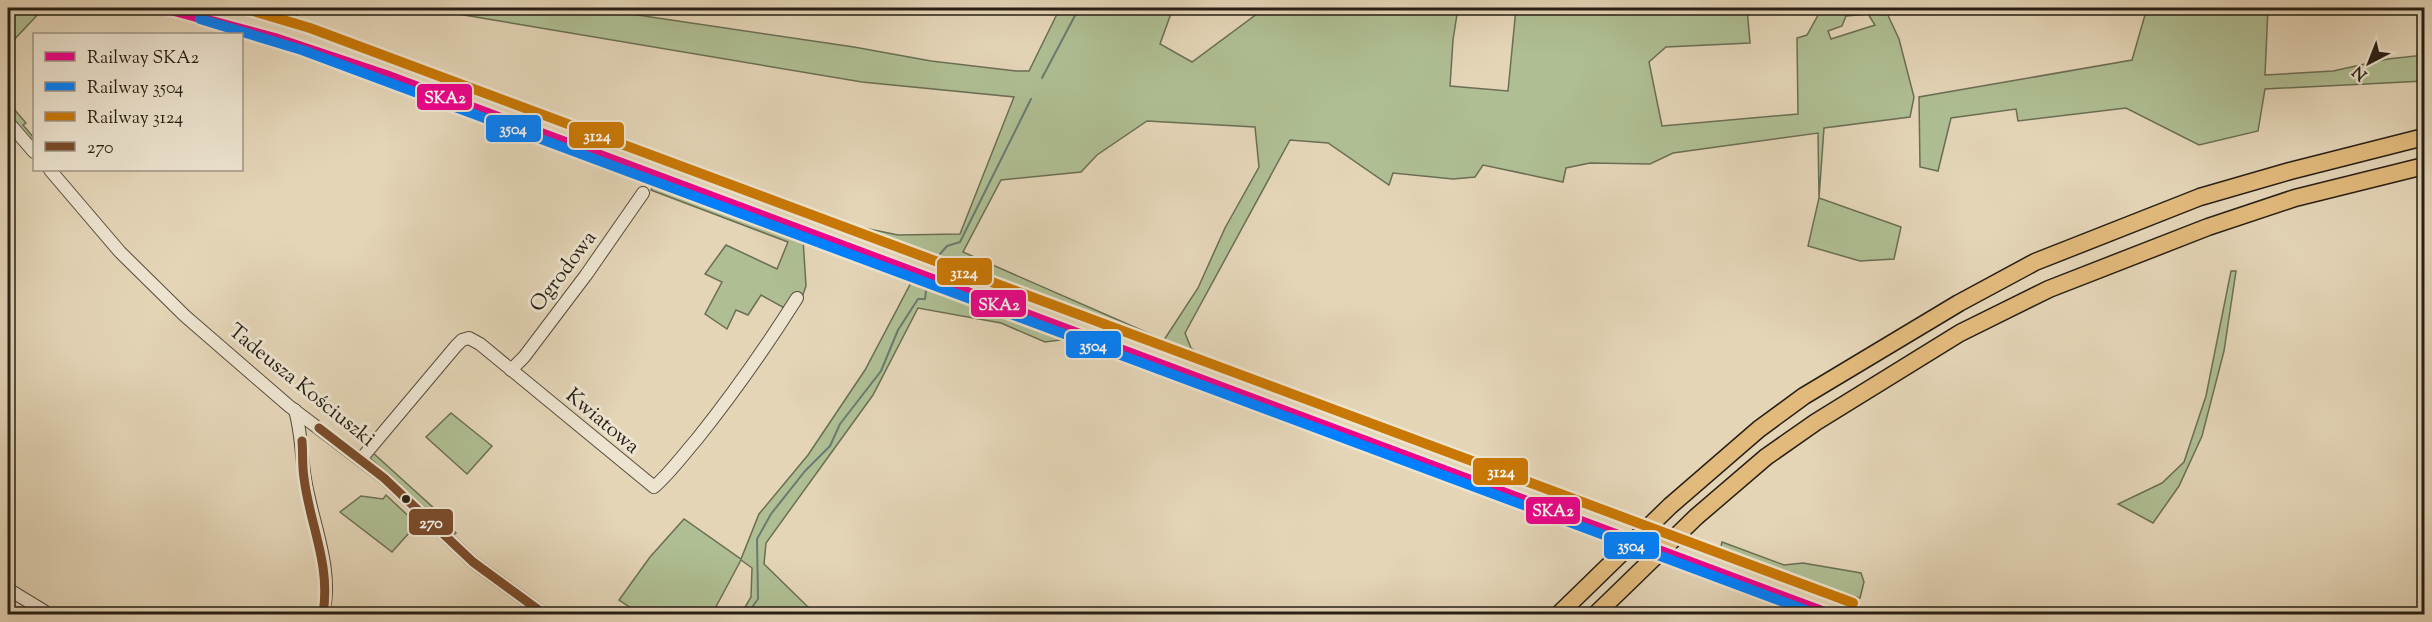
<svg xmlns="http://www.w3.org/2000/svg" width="2432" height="622" font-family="'Sorts Mill Goudy',serif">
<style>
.green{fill:#afbe93;stroke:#6b6e54;stroke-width:1.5;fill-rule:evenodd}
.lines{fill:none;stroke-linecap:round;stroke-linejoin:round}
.stream{stroke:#697b71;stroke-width:2}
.minor-casing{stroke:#564c3d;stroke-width:14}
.highway-casing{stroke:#271f14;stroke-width:19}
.minor{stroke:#ede4d0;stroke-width:12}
.highway{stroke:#e2ba7c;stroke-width:16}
.bus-1-casing{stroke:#ede4d0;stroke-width:14}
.bus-1{stroke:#7a4b2a;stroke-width:9}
.rail-1-casing{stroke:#ede4d0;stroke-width:15}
.rail-2-casing{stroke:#ede4d0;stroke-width:15}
.rail-3-casing{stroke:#ede4d0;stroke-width:15}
.rail-1{stroke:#ed028c;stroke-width:10}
.rail-2{stroke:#0080ff;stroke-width:10}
.rail-3{stroke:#c97805;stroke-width:10}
.bus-dot{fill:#271f14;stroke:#ede4d0;stroke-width:2}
.labels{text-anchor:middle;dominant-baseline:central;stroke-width:6;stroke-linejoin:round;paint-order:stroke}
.street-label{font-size:21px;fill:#271f14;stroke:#ede4d0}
.line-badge{stroke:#ede4d0;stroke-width:2}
.badge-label{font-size:16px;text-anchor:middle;font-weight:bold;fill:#fff}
</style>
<rect width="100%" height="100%" fill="#e4d5b7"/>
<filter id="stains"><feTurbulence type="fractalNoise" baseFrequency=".00333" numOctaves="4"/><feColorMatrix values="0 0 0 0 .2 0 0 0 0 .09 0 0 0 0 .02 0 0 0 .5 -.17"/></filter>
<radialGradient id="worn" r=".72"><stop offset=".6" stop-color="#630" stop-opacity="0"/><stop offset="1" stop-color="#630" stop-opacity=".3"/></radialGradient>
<!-- green -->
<g class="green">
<polygon points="8,8 44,8 8,46"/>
<polygon points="238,8 303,8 290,23"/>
<path d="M422 8H590L854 47 931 61 1016 71H1029L1060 8H1173L1160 44 1192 62 1265 8H1458L1453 40 1450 86 1508 91 1516 8H1747L1750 43 1666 47 1649 62 1662 126 1798 114 1797 38 1807 35 1822 8H1871L1872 13 1886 11 1899 39 1914 97 1910 117 1824 128 1819 198 1901 227 1894 259 1860 261 1808 246 1819 198 1818 133 1673 153 1650 164 1590 163 1566 168 1563 182 1483 165 1475 177 1453 179 1393 173 1389 185 1328 143 1290 140 1185 333 1191 348 1198 353 1164 341 1161 350 816 218 898 235 960 234 1014 97 862 82ZM1868 14 1875 25 1831 39 1828 31 1842 26 1846 16ZM1147 121 1255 127 1259 167 1225 228 1198 288 1164 340 963 252 1001 180 1081 172 1097 155Z"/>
<polygon points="2147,8 2268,8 2265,75 2333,71 2388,59 2424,55 2424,81 2265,89 2258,131 2199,145 2126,108 2018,121 2016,109 1951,118 1938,171 1920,167 1919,97 2132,60"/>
<polygon points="8,102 26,123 23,125 34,138 34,146 8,115"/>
<polygon points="654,185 803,239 806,286 801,300 786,309 761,295 748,315 736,310 727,329 705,314 722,282 705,274 726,245 777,269 788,242 651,190"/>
<polygon points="2231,271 2236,271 2224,351 2202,436 2179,486 2153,523 2118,504 2162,483 2184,462 2206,396"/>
<polygon points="913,279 1075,338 1045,342 1001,323 918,308 873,395 766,543 764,564 807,606 818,614 741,614 751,597 752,568 741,560 712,614 640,614 619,600 650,557 684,519 741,559 759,514 808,455 865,370"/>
<polygon points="451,413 492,446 467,474 426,437"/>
<polygon points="372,452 436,510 456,533 453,535 370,458"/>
<polygon points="386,495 417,524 392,552 340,512 361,496 383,499"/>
<polygon points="1722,542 1784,565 1803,563 1861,573 1864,582 1860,598 1777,573 1720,550"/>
</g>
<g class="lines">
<!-- stream -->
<g class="stream">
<polyline points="1042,78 1079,8"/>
<polyline points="940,254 947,246 960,242 1031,99"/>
<polyline points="747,614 758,599 757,539 771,514 805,471 830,446 840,424 881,371 898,330 918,299 925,299 926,291"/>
</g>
<!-- minor casing -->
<g class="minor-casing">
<g id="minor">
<polyline points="8,122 34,152"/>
<polyline points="50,170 120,252 185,316 289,406 384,478 473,562 544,614"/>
<polyline points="511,370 524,357 586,275 643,193"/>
<path d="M295 410C302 435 301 455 305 479 312 523 334 569 323 614"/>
<path d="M361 459 456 346 462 340 469 338 480 344 654 487C670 473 683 455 697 439 733 394 766 347 797 298"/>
<polyline points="8,589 49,614"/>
</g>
</g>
<!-- highway casing -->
<g class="highway-casing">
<g id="highway">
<polyline points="1559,614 1670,506 1759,429 1804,396 1959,303 2035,262 2200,197 2290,171 2424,137"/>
<polyline points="1596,614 1696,517 1766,457 1816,422 1960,333 2049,289 2208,227 2295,198 2424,166"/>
</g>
</g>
<!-- minor -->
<use href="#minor" class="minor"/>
<!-- highway -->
<use href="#highway" class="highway"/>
<!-- bus-1 casing -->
<g class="bus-1-casing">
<g id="bus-1">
<polyline points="319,428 384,478 473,562 544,614"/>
<path d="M302 441C303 453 302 466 304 478 310 526 331 564 323 614"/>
</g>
</g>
<!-- bus-1 -->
<use href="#bus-1" class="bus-1"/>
<!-- rail-1 casing -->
<g class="rail-1-casing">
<polyline id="rail-1" points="163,8 275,38 386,75 1830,614"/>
</g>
<!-- rail-2 casing -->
<g class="rail-2-casing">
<polyline id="rail-2" points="200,19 302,50 1816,614"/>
</g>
<!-- rail-3 casing -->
<g class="rail-3-casing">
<polyline id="rail-3" points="243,8 310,28 1853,603"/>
</g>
<!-- rail-1 -->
<use href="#rail-1" class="rail-1"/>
<!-- rail-2 -->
<use href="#rail-2" class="rail-2"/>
<!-- rail-3 -->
<use href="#rail-3" class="rail-3"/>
</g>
<!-- markers -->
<circle class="bus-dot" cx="406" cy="499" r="5"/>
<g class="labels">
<!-- street labels -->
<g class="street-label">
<text transform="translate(564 272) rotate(-53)">Ogrodowa</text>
<text transform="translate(301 386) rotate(39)">Tadeusza Kościuszki</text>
<text transform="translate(602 422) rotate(40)">Kwiatowa</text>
</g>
</g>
<g class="line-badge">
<rect x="416" y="83" width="57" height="28" rx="6" fill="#ed028c"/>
<rect x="485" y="114" width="57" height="29" rx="6" fill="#0080ff"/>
<rect x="568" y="121" width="57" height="28" rx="6" fill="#c97805"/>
<rect x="936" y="257" width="57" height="29" rx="6" fill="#c97805"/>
<rect x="970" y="289" width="57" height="29" rx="6" fill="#ed028c"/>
<rect x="1065" y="330" width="57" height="29" rx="6" fill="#0080ff"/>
<rect x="1472" y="457" width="57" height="29" rx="6" fill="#c97805"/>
<rect x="1525" y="496" width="56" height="29" rx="6" fill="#ed028c"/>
<rect x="408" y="508" width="46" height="28" rx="6" fill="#7a4b2a"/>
<rect x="1603" y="531" width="57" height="29" rx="6" fill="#0080ff"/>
</g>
<g class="badge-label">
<text x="445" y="103">SKA2</text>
<text x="513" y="134">3504</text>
<text x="597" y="141">3124</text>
<text x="964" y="278">3124</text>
<text x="999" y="310">SKA2</text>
<text x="1093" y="351">3504</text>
<text x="1501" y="477">3124</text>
<text x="1553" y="516">SKA2</text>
<text x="431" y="528">270</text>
<text x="1631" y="551">3504</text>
</g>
<!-- margin -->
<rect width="2432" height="622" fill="none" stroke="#e4d5b7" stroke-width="30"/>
<rect x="9" y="9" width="2414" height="604" fill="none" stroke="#271f14" stroke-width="3"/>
<rect x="15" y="15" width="2402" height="592" fill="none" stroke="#271f14" stroke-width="1.5"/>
<!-- legend -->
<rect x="33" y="33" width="210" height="138" fill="#ede4d0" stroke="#9e9585" stroke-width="1.5"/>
<rect x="45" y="52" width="30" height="9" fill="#ed028c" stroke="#9e9585" stroke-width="1.5"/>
<text x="87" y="63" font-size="18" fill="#271f14">Railway SKA2</text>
<rect x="45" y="82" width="30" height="9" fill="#0080ff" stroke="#9e9585" stroke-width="1.5"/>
<text x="87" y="93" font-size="18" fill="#271f14">Railway 3504</text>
<rect x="45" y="112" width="30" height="9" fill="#c97805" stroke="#9e9585" stroke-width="1.5"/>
<text x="87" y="123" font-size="18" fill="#271f14">Railway 3124</text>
<rect x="45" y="142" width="30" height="9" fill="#7a4b2a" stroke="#9e9585" stroke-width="1.5"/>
<text x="87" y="153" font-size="18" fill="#271f14">270</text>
<!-- north arrow -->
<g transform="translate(2369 63) rotate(222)" stroke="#ede4d0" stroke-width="4.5" paint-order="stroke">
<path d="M0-4.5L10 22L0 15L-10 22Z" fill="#271f14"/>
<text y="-9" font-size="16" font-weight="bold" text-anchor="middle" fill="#271f14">N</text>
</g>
<rect width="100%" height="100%" filter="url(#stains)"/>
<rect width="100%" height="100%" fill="url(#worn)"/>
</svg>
